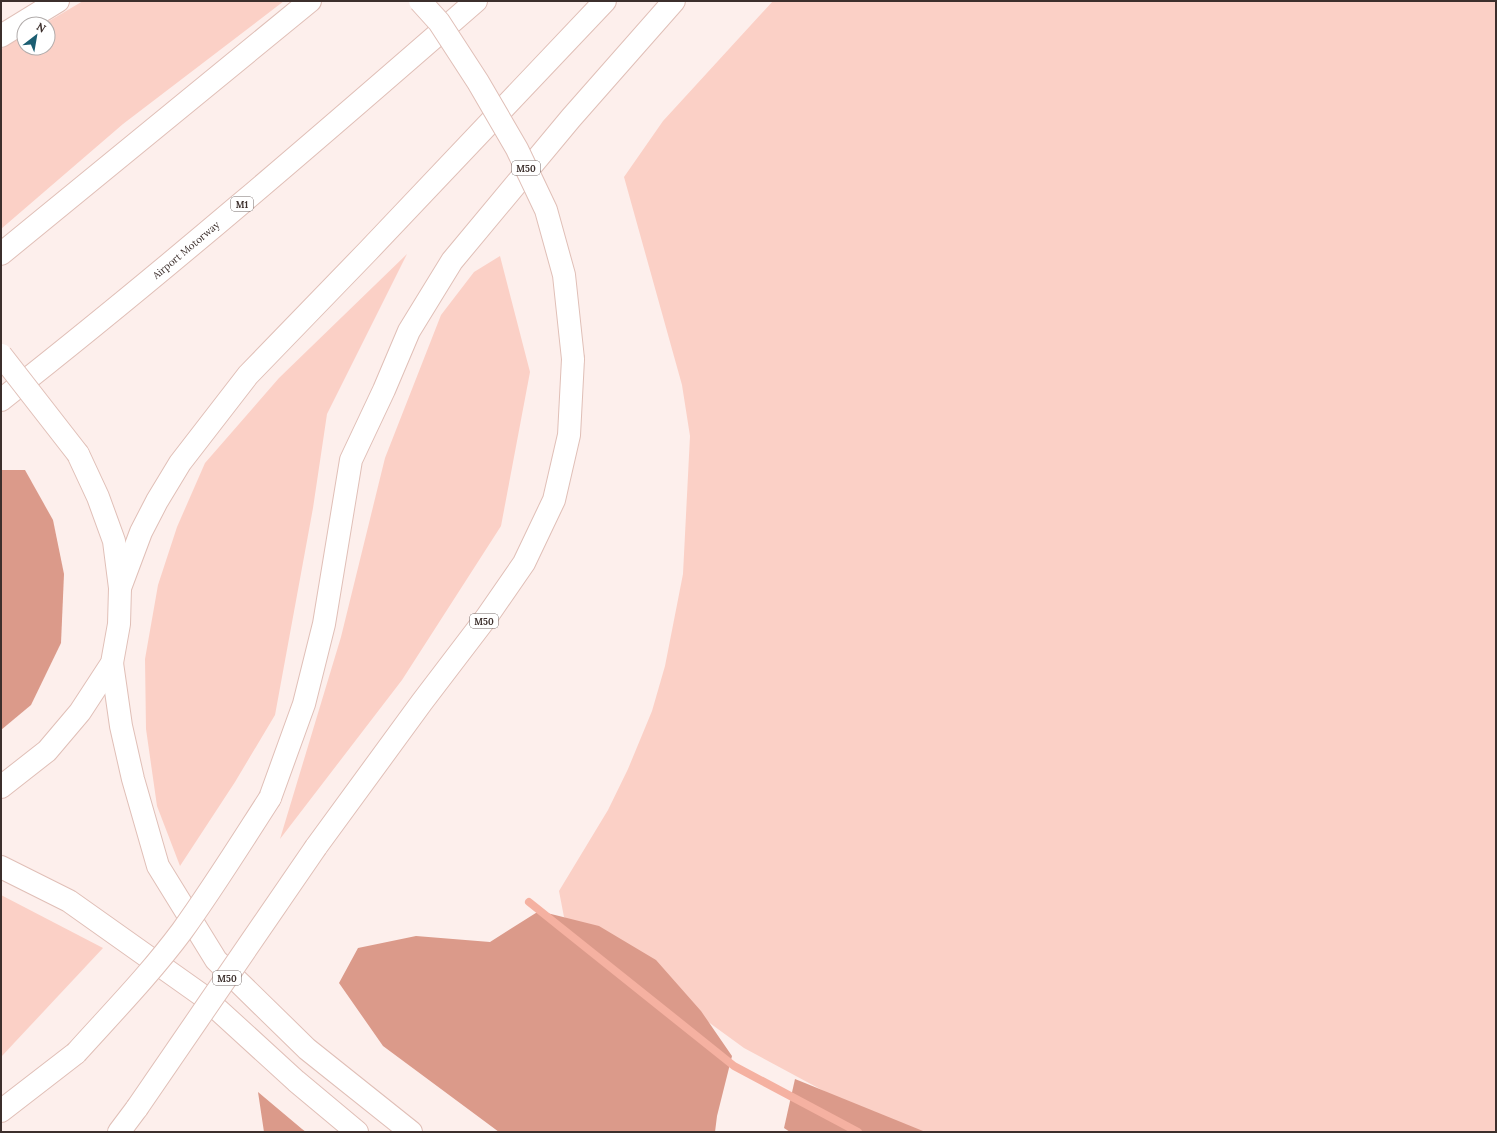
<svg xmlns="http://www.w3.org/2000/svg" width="1497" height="1133" font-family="Lora,serif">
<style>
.green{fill:#fbd0c6}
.forest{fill:#db9a8a}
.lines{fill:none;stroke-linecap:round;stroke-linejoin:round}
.stream{stroke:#f5b1a1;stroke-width:8}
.major-casing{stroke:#e0bfb7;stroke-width:24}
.highway-casing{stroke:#e0bfb7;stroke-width:24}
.major{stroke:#fff;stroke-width:22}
.highway{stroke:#fff;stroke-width:22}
.major-bridge-casing{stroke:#e0bfb7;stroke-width:24;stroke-linecap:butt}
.highway-bridge-casing{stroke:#e0bfb7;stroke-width:24;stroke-linecap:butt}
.major-bridge{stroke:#fff;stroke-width:22}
.highway-bridge{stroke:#fff;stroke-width:22}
.labels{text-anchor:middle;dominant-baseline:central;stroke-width:4;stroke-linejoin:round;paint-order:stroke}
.shield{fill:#fff;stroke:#766d6b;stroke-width:1}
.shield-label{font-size:9px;font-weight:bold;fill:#3c2f2c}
.street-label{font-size:10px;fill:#3c2f2c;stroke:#fff}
</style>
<rect width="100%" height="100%" fill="#fdefec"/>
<!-- green -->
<g class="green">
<polygon points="83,1 284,1 123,124 1,229 1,49 24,36 24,48 48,48 48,24 44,24"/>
<polygon points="773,1 1496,1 1496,1132 900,1132 744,1048 564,917 559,891 608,810 628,769 652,711 665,666 683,574 690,436 682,385 624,177 663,121"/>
<polygon points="407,254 327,414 313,508 275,715 235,782 180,866 157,806 146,729 145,659 158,585 177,527 205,463 279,378"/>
<polygon points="500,256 530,372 501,526 402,680 280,839 341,637 385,458 441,315 474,272"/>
<polygon points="1,895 103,948 1,1057"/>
</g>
<!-- forest -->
<g class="forest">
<polygon points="1,470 25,470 53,520 64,574 61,643 31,705 1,730"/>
<polygon points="539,911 599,926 656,960 701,1011 732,1056 717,1116 715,1132 499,1132 383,1046 339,983 358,948 416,936 490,942"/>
<polygon points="795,1079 923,1131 924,1132 790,1132 784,1128"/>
<polygon points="258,1092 302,1129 306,1132 264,1132"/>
</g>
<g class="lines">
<!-- stream -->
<polyline class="stream" points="529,902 734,1066 858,1132"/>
<!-- major casing -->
<g class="major-casing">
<g id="major">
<polyline points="112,663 121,726 133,779 158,866 216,960 307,1049 411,1132"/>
<polyline points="1,787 47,751 80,712 112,663 119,624 120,588 114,541 98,497 78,454"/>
<polyline points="1,867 69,901 203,996 296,1081 357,1132"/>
</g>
</g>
<!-- highway casing -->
<g class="highway-casing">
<g id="highway">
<polyline points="1,36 58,1"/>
<polyline points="1,254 310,1"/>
<path d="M1 400C164 272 320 137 476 1"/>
<polyline points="120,588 141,532 157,501 180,463 248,375 368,251 605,1"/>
<polyline points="270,798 304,704 324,624 351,460 384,390 409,331 452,261 571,118 674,1"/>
<polyline points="316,847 422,702 486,618 524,563 554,500 569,435 573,359"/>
<polyline points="1,1111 76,1053"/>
<polyline points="119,1132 137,1108"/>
</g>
</g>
<!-- major -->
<use href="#major" class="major"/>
<!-- highway -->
<use href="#highway" class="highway"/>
<!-- major-bridge casing -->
<g class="major-bridge-casing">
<polyline id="major-bridge" points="1,355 78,454"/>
</g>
<!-- highway-bridge casing -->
<g class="highway-bridge-casing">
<g id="highway-bridge">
<polyline points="420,1 439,22 478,82 517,149 546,210 564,275 573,359"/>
<path d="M76 1053C112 1013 150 974 182 931 213 888 241 843 270 798"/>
<polyline points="137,1108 316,847"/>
</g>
</g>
<!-- major-bridge -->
<use href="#major-bridge" class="major-bridge"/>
<!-- highway-bridge -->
<use href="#highway-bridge" class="highway-bridge"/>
</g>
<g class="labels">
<!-- shield labels -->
<g class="shield">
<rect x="512" y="161" width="28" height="14" rx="3"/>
<rect x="231" y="197" width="22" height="14" rx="3"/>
<rect x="470" y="614" width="28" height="14" rx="3"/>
<rect x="213" y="971" width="28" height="14" rx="3"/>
</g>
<g class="shield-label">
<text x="526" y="168">M50</text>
<text x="242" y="204">M1</text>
<text x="484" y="621">M50</text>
<text x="227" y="978">M50</text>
</g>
<!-- street labels -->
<g class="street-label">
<text transform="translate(186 250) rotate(-40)">Airport Motorway</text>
</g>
</g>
<!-- border -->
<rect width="1497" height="1133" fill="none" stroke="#3c2f2c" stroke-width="4"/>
<!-- north arrow -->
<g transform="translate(36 36) rotate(31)"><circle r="19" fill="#ffffff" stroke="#b1acab"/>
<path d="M0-3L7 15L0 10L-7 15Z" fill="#1b5e72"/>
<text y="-6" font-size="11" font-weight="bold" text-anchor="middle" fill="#3c2f2c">N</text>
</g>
</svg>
